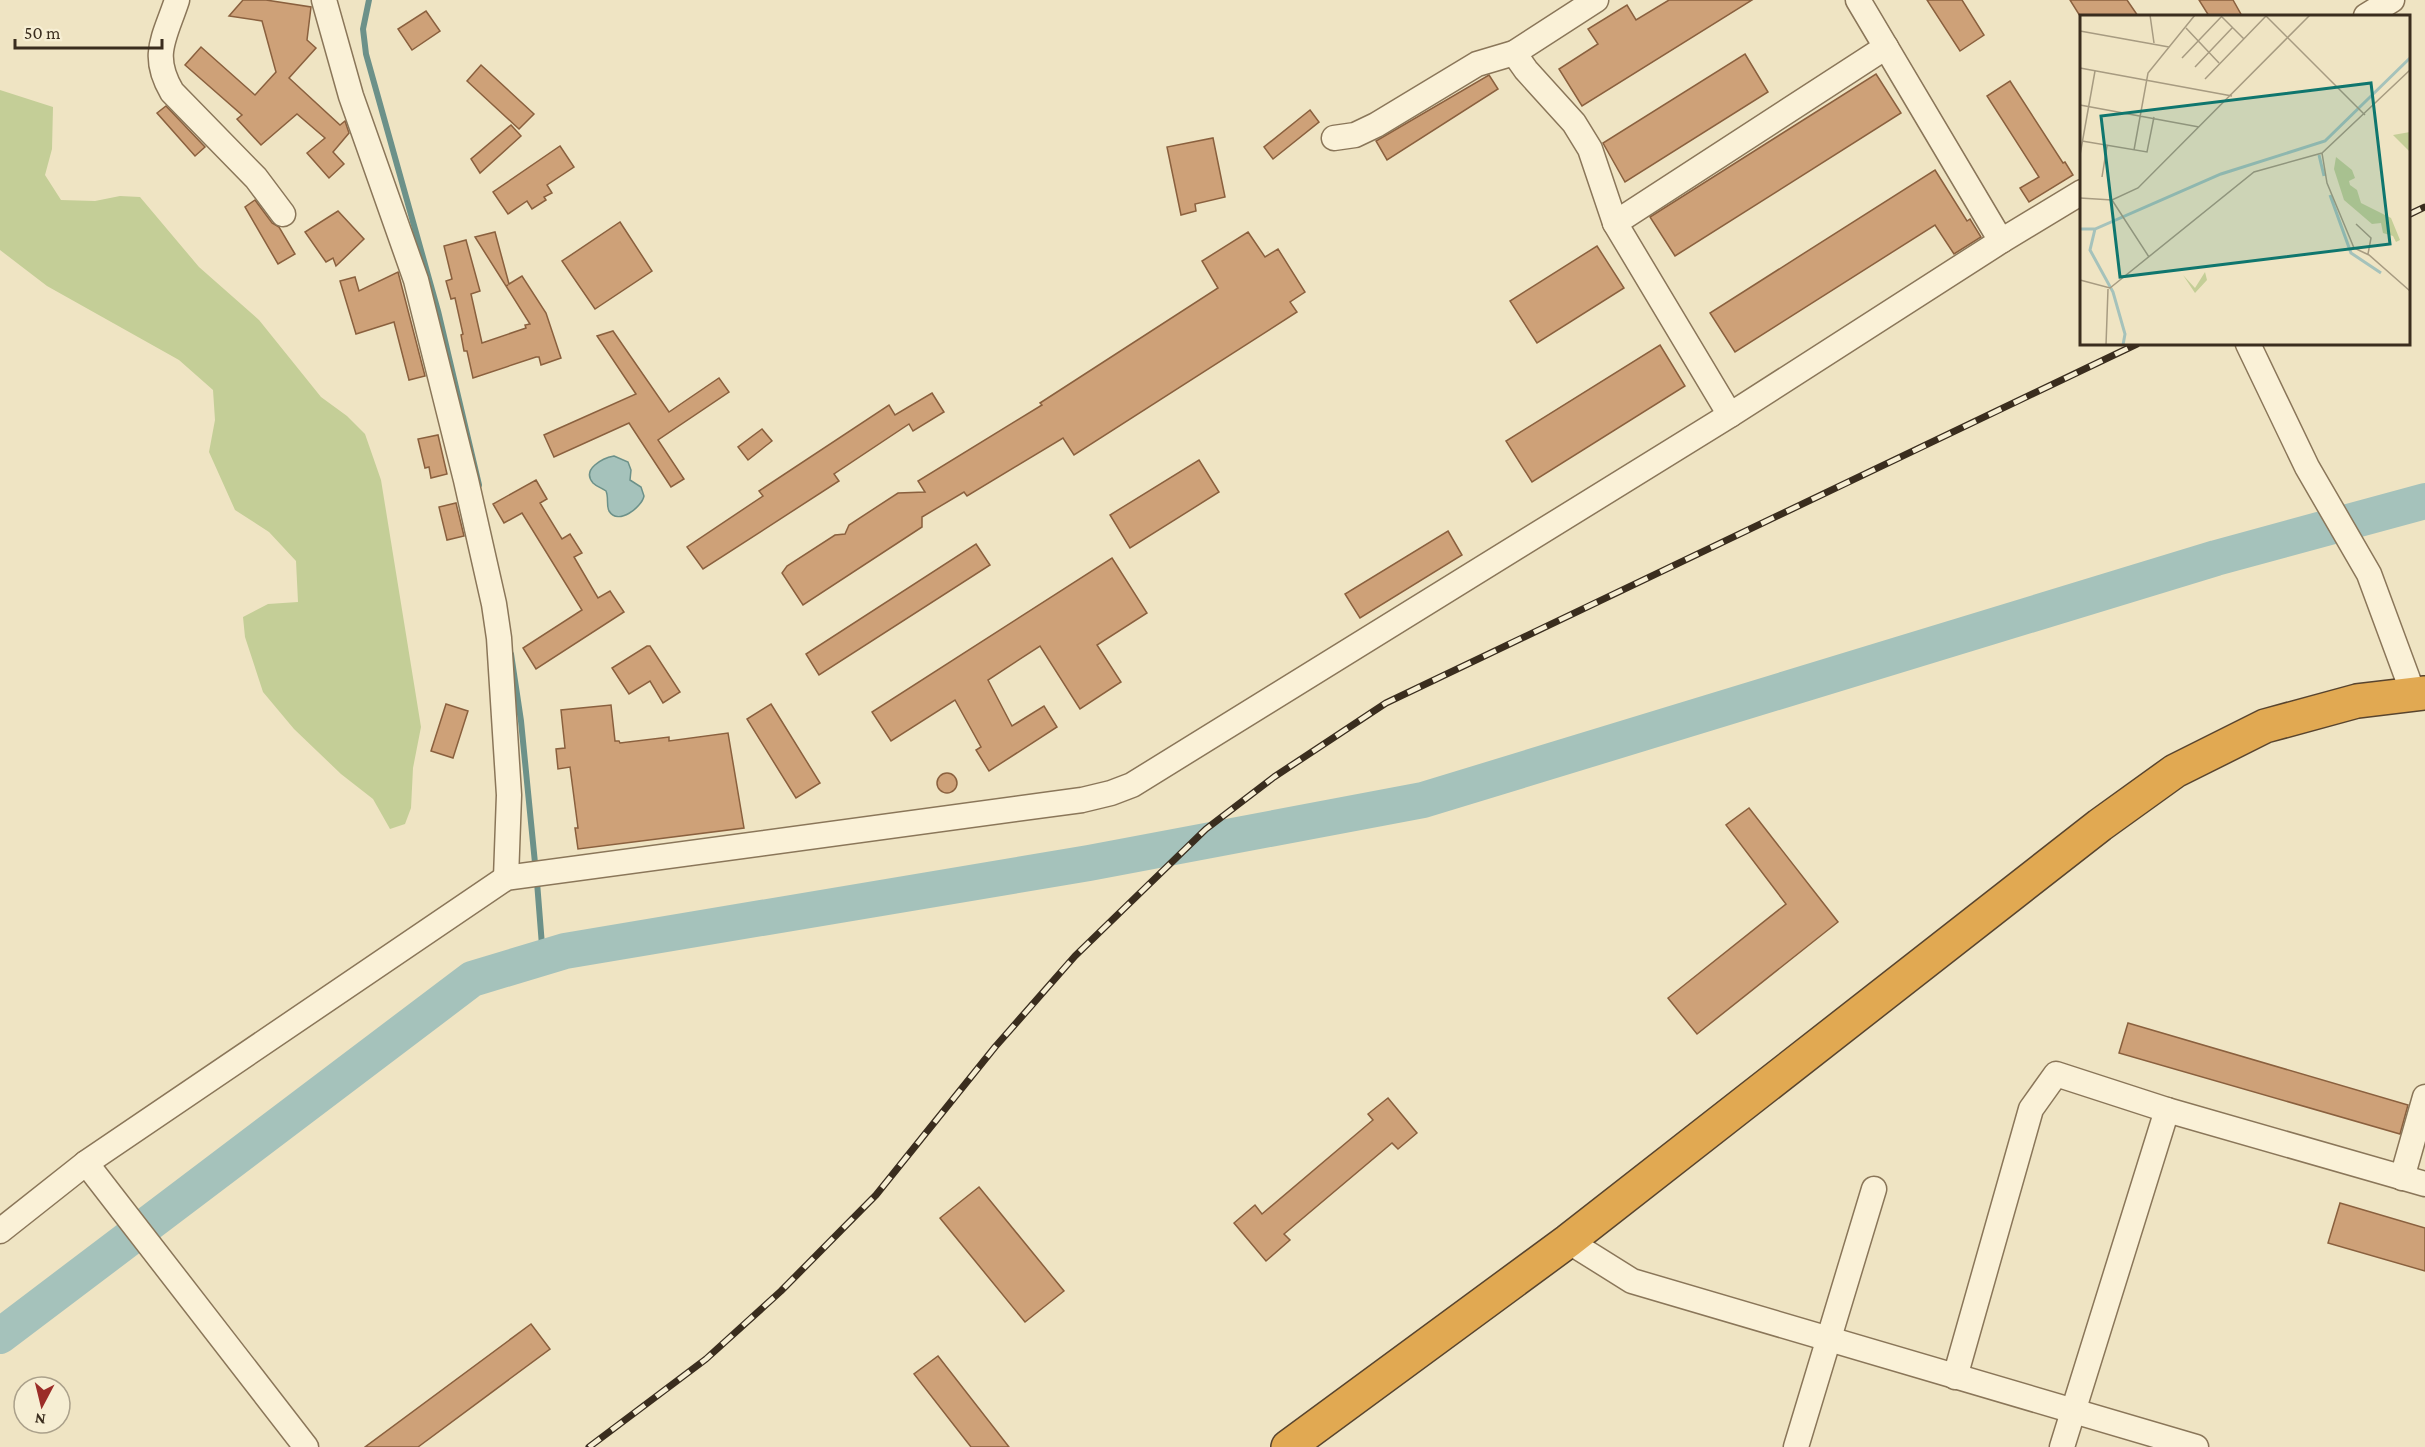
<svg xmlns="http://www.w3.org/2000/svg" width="2425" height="1447" font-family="'Crimson Pro',serif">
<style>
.green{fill:#c4ce97}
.water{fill:#a5c2bb;stroke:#6c9189;stroke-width:1.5}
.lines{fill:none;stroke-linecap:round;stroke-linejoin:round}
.stream{stroke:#6c9189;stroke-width:6}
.river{stroke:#a5c2bb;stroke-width:36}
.building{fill:#cea178;stroke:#8a603e;stroke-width:1.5}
.minor-casing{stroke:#8a7659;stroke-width:27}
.highway-casing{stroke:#58442e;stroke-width:36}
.minor{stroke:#faf1d7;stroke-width:24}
.highway{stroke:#e1a952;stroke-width:33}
.rail-casing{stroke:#3a2d1e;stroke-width:7}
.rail{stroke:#f6eed3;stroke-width:4.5;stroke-dasharray:14;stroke-linecap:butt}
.inset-river{fill:none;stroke:#a5c2bb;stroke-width:3}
.inset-road{fill:none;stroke:#a79b81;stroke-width:1.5}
.view{fill:#0f766e;fill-opacity:0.15;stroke:#0f766e;stroke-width:3}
.inset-edge{fill:none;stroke:#3a2d1e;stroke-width:3}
</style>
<rect width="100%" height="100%" fill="#efe4c3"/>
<!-- green -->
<polygon class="green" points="0,90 53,107 52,149 45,175 61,200 95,201 120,196 140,197 199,267 259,320 321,397 347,416 365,434 381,480 421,727 413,768 411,808 405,824 390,829 373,799 341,774 294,729 263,692 245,637 243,617 268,604 298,602 296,561 269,532 235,510 209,452 215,420 213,390 179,360 47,286 0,250"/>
<!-- water -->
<path class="water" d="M614 456 628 462 631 470 630 480 641 487 644 496C642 507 618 526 609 511 606 505 609 498 606 491 602 488 597 487 593 483 581 469 603 458 614 456Z"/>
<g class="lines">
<!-- stream -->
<g class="stream">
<polyline points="369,0 363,29 366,54 438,311 479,485"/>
<polyline points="511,654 521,721 535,863"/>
<polyline points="537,882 543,958"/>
</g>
<!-- river -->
<polyline class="river" points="0,1336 472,979 565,951 1089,863 1423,800 2216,558 2425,501"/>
</g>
<!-- building -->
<g class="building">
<polygon points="243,0 266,0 311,7 307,40 316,48 289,78 340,125 345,121 349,133 333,152 344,164 329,178 307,153 325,138 297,114 261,145 237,119 242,115 185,65 201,47 255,95 276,72 262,21 229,16"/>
<polygon points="1669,0 1752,0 1582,106 1559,69 1598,44 1588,29 1627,5 1636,20"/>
<polygon points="1927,0 1962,0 1984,35 1960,51"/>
<polygon points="2070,0 2127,0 2138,16 2080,16"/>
<polygon points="2199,0 2233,0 2242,16 2209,16"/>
<polygon points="426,11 440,31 412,50 398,29"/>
<polygon points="1745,54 1768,92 1625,182 1603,143"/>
<polygon points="481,65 534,114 519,129 467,81"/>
<polygon points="1876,74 1901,113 1675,256 1650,217"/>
<polygon points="1489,75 1498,89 1387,160 1376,141"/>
<polygon points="2010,81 2063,163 2065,162 2073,175 2029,202 2020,188 2039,177 1987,96"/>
<polygon points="166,106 205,147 195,156 157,113"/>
<polygon points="1310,110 1319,122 1273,159 1264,147"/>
<polygon points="511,125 521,136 480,173 471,159"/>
<polygon points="1213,138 1225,197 1195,204 1196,211 1181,215 1167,147"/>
<polygon points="560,146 574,167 547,185 552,193 544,197 546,200 532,209 527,201 508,214 493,192"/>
<polygon points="1935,170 1967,221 1970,219 1981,237 1954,254 1935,225 1735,352 1710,313"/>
<polygon points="255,200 272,223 279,227 295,254 278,264 245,207"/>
<polygon points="338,211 364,239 336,266 333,258 326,262 305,232"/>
<polygon points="620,222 652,271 595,309 562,261"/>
<polygon points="495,232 509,284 522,276 546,313 561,358 541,365 539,357 536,357 473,378 467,351 464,351 461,335 463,334 455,298 451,299 446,281 452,279 444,246 466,240 480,291 471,294 482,343 526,328 525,325 530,324 506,286 508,285 506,286 475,237"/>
<polygon points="1248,232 1265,257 1278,249 1305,292 1290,302 1297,312 1074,455 1063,438 967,496 964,492 922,517 922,527 803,605 782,573 787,566 835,535 845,534 849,525 898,493 925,492 918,481 1042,405 1040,403 1218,288 1202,261"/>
<polygon points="1597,246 1624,288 1537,343 1510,301"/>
<polygon points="398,272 425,376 409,380 394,322 356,334 340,281 355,277 359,291"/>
<polygon points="613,331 669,412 719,378 729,392 658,440 684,479 671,487 629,423 554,457 544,435 636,394 597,336"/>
<polygon points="1660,345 1685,386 1532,482 1506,441"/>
<polygon points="932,393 944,412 913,431 909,424 834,474 839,481 703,569 687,547 763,496 759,491 889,405 895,415"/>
<polygon points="762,429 772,441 748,460 738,447"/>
<polygon points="438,435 447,474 431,478 429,467 425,468 418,439"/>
<polygon points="1199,460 1219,492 1130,548 1110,515"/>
<polygon points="536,480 547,499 540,503 562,539 570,534 582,553 574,557 598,598 610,591 624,612 536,669 523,648 582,610 522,513 504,523 493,504"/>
<polygon points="456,503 464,536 447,540 439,507"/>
<polygon points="1448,531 1462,555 1360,618 1345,594"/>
<polygon points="976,544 990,565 819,675 806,654"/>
<polygon points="1112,558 1147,613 1097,645 1121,682 1080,709 1040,646 988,680 1012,726 1044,706 1057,727 989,771 976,750 981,747 955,700 891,741 872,712"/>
<polygon points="647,646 650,646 680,692 663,703 650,681 629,694 612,668"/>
<polygon points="446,704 468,711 453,758 431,751"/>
<polygon points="771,704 820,783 796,798 747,719"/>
<polygon points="611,705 615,741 619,741 620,743 669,737 669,741 728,733 744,828 578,849 575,828 578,828 570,767 558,769 556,749 565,748 561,710"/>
<circle cx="947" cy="783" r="10"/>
<polygon points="1749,808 1838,922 1697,1034 1668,998 1786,904 1726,825"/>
<polygon points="2128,1023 2408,1105 2400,1134 2119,1053"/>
<polygon points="1388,1098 1417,1133 1398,1149 1392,1143 1284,1234 1290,1240 1266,1261 1234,1223 1255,1205 1262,1214 1373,1120 1368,1114"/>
<polygon points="979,1187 1064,1291 1025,1322 940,1218"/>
<polygon points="2340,1203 2425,1228 2425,1271 2328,1243"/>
<polygon points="531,1324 550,1349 418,1447 365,1447"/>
<polygon points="938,1356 1009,1447 971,1447 914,1374"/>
</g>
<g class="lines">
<!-- minor casing -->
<g class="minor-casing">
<g id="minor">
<path d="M177 0C165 37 150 55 172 92L256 178 283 214"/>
<polyline points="324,0 351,96 416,280 466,480 494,604 499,638 509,795 506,878"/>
<polyline points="1858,0 2001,241"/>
<polyline points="2366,16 2392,0"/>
<polyline points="1514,53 1526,70 1574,123 1590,149 1615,223 1730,415"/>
<polyline points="1334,138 1355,135 1376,125 1477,64 1514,53 1596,0"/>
<polyline points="1615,223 1886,47"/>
<polyline points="2248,344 2307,467 2369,574 2413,693"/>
<polyline points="86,1163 306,1447"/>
<polyline points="2402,1178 2425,1097"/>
<polyline points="0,1231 86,1163 506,878 1082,800 1111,793 1132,785 1730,415 2001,241 2082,192"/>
<polyline points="1568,1241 1632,1281 2196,1447"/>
<polyline points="1955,1377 2031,1109 2056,1074 2167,1110 2425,1184"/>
<polyline points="1796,1447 1874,1189"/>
<polyline points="2062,1447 2167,1110"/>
</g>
</g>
<!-- highway casing -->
<g class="highway-casing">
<polyline id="highway" points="1288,1447 1568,1241 2100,825 2175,771 2265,726 2357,701 2425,693"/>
</g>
<!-- minor -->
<use href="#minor" class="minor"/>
<!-- highway -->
<use href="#highway" class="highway"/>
<!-- rail casing -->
<g class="rail-casing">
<g id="rail">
<polyline points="2408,215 2425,207"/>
<polyline points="589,1447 706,1359 781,1291 876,1195 995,1047 1075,956 1206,829 1274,777 1386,703 2137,344"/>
</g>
</g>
<!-- rail -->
<use href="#rail" class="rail"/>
</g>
<!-- overview -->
<g transform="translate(2080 15)">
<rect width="330" height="330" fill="#efe4c3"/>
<path d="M330 117V137L313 120ZM256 142 272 155 275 163 269 166 270 170 277 175 281 188 311 203 320 225 316 227 313 221 303 218 301 208 292 209 264 185 254 154ZM125 257 127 265 115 278 103 260 115 273Z" fill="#c4ce97"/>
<path class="inset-river" d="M239 140 244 161M250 180 271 238 301 258M0 214H15L141 159 245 126 330 43M15 214 10 235 33 277 45 319 43 330"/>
<path class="inset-road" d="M70 0 74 28M141 1 164 24M186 1 285 100M106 13 139 48M0 16 89 32M102 43 142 1M115 52 153 12M0 53 152 81M125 64 186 1M0 90 119 112M2 126 67 137 74 102M54 135 68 58 115 0M242 138 247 168 274 233 289 240 330 276M0 140 15 56M22 162 27 131M0 183 32 185 58 173 230 0M32 185 69 242M276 209 291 223 288 239M0 265 30 273 174 157 242 138 330 55M26 330 28 274"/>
<path class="view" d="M291 68 310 229 40 262 21 101Z"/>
<rect width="330" height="330" class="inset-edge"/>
</g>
<!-- north arrow -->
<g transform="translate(42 1405) rotate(187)"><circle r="28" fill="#f6eed3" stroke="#aba18b" stroke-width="1.5"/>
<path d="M0-4.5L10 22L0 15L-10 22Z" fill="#9b2d28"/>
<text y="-9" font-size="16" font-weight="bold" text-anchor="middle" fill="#3a2d1e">N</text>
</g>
<!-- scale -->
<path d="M15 39v9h147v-9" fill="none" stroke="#3a2d1e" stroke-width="3"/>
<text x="24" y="39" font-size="18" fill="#3a2d1e" stroke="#f6eed3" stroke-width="4.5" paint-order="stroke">50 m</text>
</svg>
